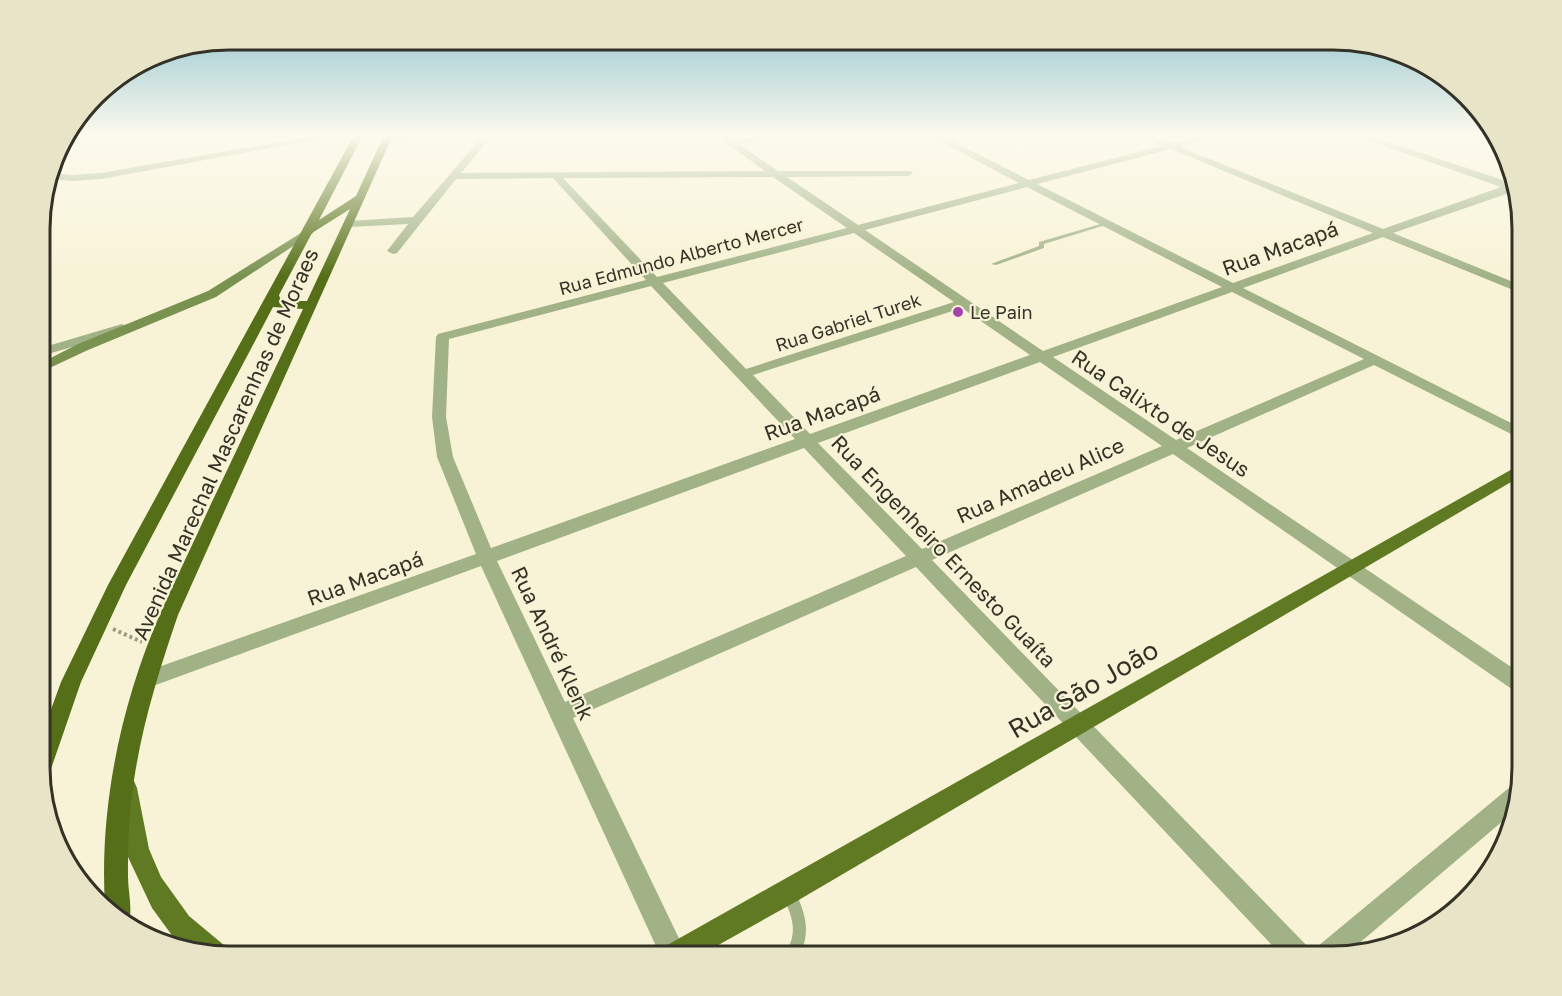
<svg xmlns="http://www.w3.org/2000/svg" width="1562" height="996" font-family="'Golos Text',sans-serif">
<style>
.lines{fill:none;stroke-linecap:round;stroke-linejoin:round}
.path{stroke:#9c9883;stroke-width:4;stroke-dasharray:3 3;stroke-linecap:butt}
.service{fill:#a1b287;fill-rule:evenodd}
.minor{fill:#a1b287;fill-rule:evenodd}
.secondary{fill:#7a9250;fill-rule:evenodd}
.primary{fill:#5f7a22;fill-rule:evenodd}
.trunk{fill:#556f18;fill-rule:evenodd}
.poi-dot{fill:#a344ac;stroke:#f8f3d6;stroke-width:2}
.labels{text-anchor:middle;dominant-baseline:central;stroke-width:4.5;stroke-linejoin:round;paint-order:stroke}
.far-street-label{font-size:18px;fill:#343226;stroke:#f8f3d6}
.far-poi-label{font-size:18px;fill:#343226;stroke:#f8f3d6;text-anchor:start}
.street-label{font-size:21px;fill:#343226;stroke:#f8f3d6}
.near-street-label{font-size:26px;fill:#343226;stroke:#f8f3d6}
.rim{fill:none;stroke:#343226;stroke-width:3}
</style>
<rect width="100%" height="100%" fill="#f8f3d6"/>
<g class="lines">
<!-- path -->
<polyline class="path" points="113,629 142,642"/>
<!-- service -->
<g class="service">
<polygon points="407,137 420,137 385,144 383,143"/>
<polygon points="1104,223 1109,224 1044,244 1044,248 996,265 991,264 1039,246 1039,242"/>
<path d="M788 885 793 887C805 912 812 931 799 957H784C786 952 789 948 790 944 798 925 788 908 781 892L783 887Z"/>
</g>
<!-- minor -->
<g class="minor">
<polygon points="64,137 74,137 60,143"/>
<polygon points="308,137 330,137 101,179 73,181 48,179 50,173 73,175 101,173"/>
<path d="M482 137H491L461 173 765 171 718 137H729L734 141 750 137H769L740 145 778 171H911L913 173 908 176 787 177 858 225 1019 183 932 137H944L1029 180 1162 146 1145 137C1155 137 1167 143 1175 142 1187 141 1197 137 1210 137L1180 147 1383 229 1501 187 1359 137H1373L1512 183 1515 191 1393 233 1523 286V294L1383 237 1243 288 1523 429V440L1374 365 1187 448 1523 675V694L1516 692 1173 454 932 560 1312 951 1510 787 1518 784 1521 785 1511 814 1343 957H1283L916 567 573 718 687 955 661 957 481 566 153 686 146 688 139 686 136 680 139 674 476 554 437 457 432 417 436 337 438 334 646 280 553 178 456 179 397 253 393 254 387 251 408 224 349 227 344 224 349 221 413 217ZM1171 149 1373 233 1233 283 1037 184ZM773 177 847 228 657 277 563 178ZM1027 187 1222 287 1043 351 865 230ZM854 233 954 302 746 369 663 283ZM651 286 795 439 491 548 453 457 446 417 449 339ZM1232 292 1364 359 1176 440 1053 357ZM962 308 1030 355 810 434 753 375ZM1040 362 1162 446 922 549 818 443ZM804 448 906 556 565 702 497 561Z"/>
<polygon points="122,324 128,328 127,331 41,356 41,348"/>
</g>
<!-- secondary -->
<polygon class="secondary" points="309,228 314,231 313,233 216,297 88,350 41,372 41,363 78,344 208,291"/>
<!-- primary -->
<g class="primary">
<polygon points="1523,463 1523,475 797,901 697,957 658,957 662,948"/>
<polygon points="126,778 134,781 137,788 149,849 161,877 189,916 225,946 228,957 190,952 171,934 152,908 128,857 115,788 118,781"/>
</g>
<!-- trunk -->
<path class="trunk" d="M353 137H362L319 220 356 196 383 137H392L178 615C157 676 138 738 131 803 128 827 128 852 128 877 128 893 134 912 127 927L105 906C99 807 121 704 160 614 176 578 194 542 210 506 241 441 272 375 303 309L273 307 126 585 81 682 52 766 49 773 41 776V737L61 682 108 585ZM350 209 307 301H281L279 295 312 233Z"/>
</g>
<!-- sky -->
<linearGradient id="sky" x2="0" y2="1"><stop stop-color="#89bfce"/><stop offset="0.49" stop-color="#fcfaed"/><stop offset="1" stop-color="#fcfaed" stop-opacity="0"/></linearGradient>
<rect width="1562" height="277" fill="url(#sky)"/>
<!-- markers -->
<circle class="poi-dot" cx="958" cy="312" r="6"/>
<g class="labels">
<!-- far-street labels -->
<g class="far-street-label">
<text transform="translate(681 256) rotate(-15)">Rua Edmundo Alberto Mercer</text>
<text transform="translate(848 322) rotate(-18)">Rua Gabriel Turek</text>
</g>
<!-- far-poi labels -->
<g class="far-poi-label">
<text x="970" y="312">Le Pain</text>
</g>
<!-- street labels -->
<g class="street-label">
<text transform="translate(1280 248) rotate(-20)">Rua Macapá</text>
<text transform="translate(822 413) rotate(-20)">Rua Macapá</text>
<text transform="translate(1161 413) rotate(34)">Rua Calixto de Jesus</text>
<text transform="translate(225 444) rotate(-66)">Avenida Marechal Mascarenhas de Moraes</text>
<text transform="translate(1040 480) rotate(-24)">Rua Amadeu Alice</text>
<text transform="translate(944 551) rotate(46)">Rua Engenheiro Ernesto Guaíta</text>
<text transform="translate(365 578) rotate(-20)">Rua Macapá</text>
<text transform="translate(553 643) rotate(65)">Rua André Klenk</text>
</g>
<!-- near-street labels -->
<g class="near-street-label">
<text transform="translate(1083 689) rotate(-30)">Rua São João</text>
</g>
</g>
<!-- crop -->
<path d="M0 0H1562V996H0ZM229 50H1333A179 179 0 0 1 1512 229V767A179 179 0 0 1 1333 946H229A179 179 0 0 1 50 767V229A179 179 0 0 1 229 50Z" fill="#e8e4c8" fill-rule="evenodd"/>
<path class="rim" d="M229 50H1333A179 179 0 0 1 1512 229V767A179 179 0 0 1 1333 946H229A179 179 0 0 1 50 767V229A179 179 0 0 1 229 50Z"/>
</svg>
